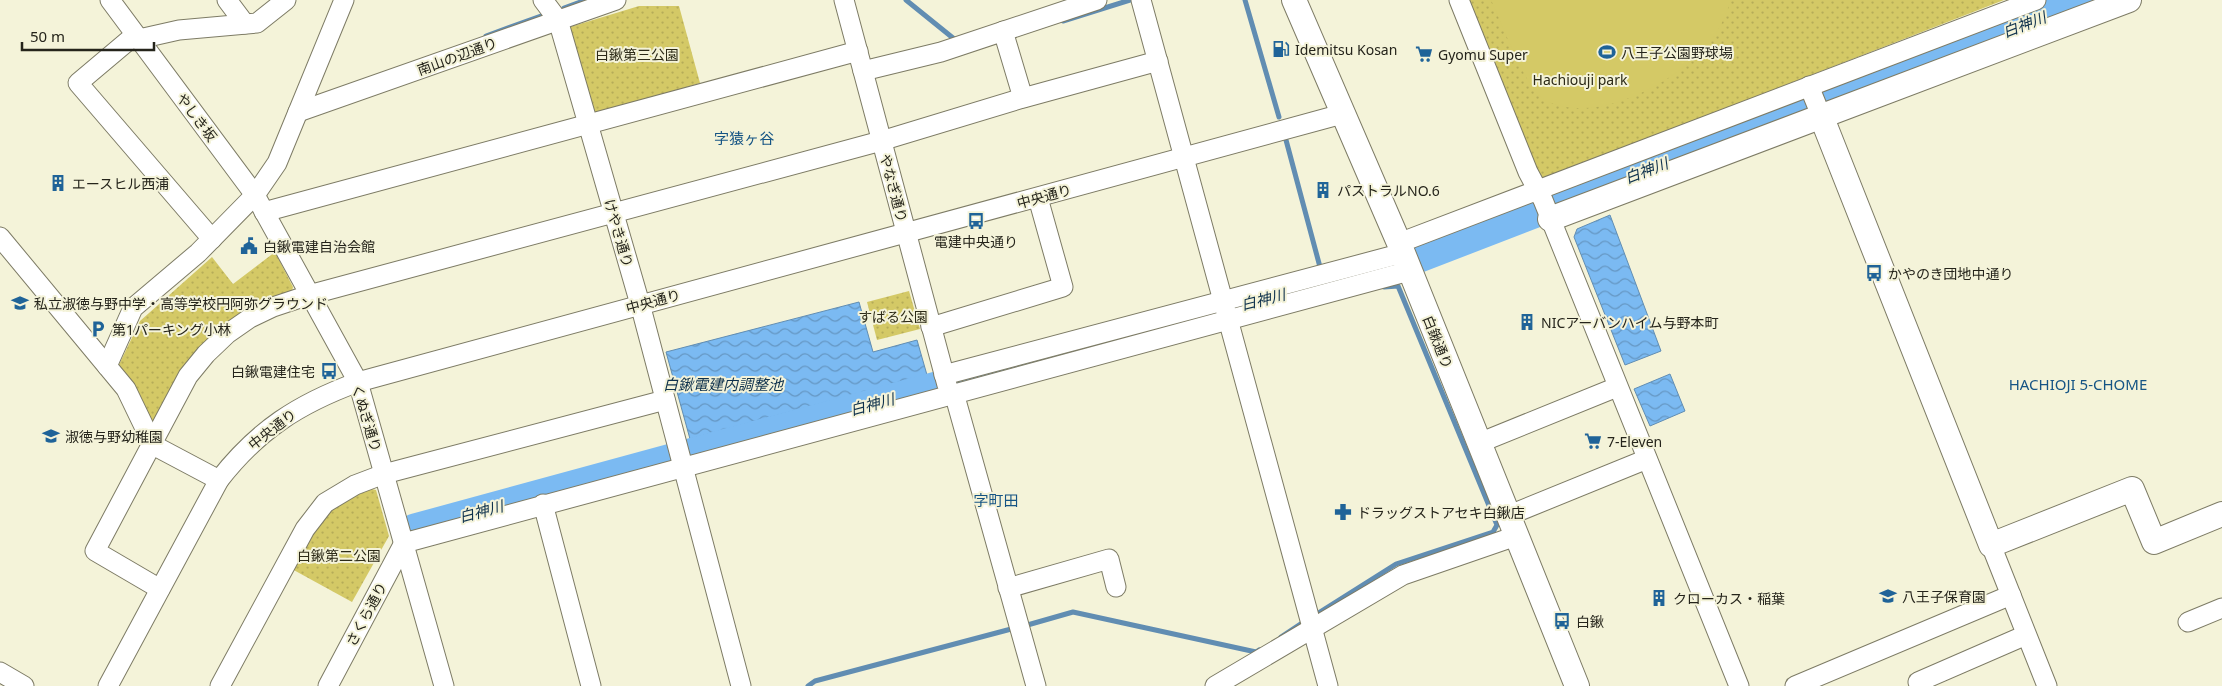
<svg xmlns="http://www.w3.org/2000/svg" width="2222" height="686" font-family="'Noto Sans','Noto Sans JP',sans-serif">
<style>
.green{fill:url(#green-dots)}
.pitch{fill:#d4c966}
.water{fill:url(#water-waves);stroke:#618db2}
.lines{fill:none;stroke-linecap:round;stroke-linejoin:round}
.stream{stroke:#618db2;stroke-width:5}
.river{stroke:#7bbaf2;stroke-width:31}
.minor-casing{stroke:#7d7b65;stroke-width:21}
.tertiary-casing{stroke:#7d7b65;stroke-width:26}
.minor{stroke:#fff;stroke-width:19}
.tertiary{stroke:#fff;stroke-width:24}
.labels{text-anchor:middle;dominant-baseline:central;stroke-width:4;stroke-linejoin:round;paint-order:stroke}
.poi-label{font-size:14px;fill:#25241b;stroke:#f4f3d9;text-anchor:start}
.park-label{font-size:14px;fill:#2c2a17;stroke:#f4f3d9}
.street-label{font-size:14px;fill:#25241b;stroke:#f4f3d9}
.water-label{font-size:15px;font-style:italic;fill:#0e314c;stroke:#f4f3d9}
.neighbourhood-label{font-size:15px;fill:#155484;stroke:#f4f3d9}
</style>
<defs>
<pattern id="green-dots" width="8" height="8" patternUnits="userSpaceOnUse" patternTransform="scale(1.25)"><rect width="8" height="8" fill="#d4c966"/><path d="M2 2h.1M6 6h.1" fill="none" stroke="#b6ac58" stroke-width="1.8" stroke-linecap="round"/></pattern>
<pattern id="water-waves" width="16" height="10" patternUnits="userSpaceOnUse" patternTransform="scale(1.25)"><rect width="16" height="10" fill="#7bbaf2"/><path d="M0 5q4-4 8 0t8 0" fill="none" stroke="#6597c3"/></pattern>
</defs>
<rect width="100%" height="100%" fill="#f4f3d9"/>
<!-- green -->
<g class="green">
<polygon points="1464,0 2004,0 1542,180 1533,174"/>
<polygon points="639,6 679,6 700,83 595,115 570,27"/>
<polygon points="275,252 293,287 291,296 235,321 157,423 146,422 115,373 140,321 212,257 233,284"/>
<polygon points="909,291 920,329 877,340 867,302"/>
<polygon points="368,488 376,490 389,536 352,602 290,568 309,536 331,509"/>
</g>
<!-- pitch -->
<path class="pitch" d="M1491 0H1731C1727 12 1722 24 1715 35 1686 78 1597 128 1545 100 1525 89 1502 23 1491 0Z"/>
<!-- water -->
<g class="water">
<polygon points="1610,215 1661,351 1625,365 1574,237 1577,229"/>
<polygon points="859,302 873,352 917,340 927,375 690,439 666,352"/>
<polygon points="1670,374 1685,411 1650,426 1634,389"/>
</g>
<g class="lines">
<!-- stream -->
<g class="stream">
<polyline points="906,0 953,38"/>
<polyline points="1245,0 1279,117"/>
<polyline points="564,8 586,0"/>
<polyline points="1063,21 1130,0"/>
<polyline points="486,36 541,16"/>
<polyline points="1286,140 1320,267"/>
<polyline points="1312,617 1396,564 1493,532 1497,525 1398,286 1384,287"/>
<polyline points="1024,626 1073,612 1256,652 1259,650"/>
<polyline points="1281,637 1305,621"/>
<polyline points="808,686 815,681 1015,628"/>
</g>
<!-- river -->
<g class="river">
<polyline points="1275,296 1396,266 1744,132 1800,109 2087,0"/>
<polyline points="415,529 1138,332"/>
</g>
<!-- minor casing -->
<g class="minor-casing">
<g id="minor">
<polyline points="110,0 255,195 358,382 444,686"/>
<polyline points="227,0 245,24"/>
<polyline points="543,0 558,20 640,304 741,686"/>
<polyline points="844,0 947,385"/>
<polyline points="1141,0 1328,686"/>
<polyline points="1459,0 1528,172 1543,200 1739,686"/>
<polyline points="1003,31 1023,98"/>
<polyline points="135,35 78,83 212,239"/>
<polyline points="139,39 179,30 257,23 286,0"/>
<polyline points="863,71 941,52 1097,0"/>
<polyline points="1809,86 1822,118"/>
<polyline points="298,112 616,0"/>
<polyline points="264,212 858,51"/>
<polyline points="0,237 126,389 153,445 219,480"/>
<polyline points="1399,243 2036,0"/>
<polyline points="931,327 1063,287 1038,198"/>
<polyline points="107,366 133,308 198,253 255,195 277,163 344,0"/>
<polyline points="944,375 1403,253"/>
<polyline points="954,393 1036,686"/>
<polyline points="1479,443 1617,387"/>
<polyline points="543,504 591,686"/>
<polyline points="1507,516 1647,459"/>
<polyline points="404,543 1409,271"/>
<polyline points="1991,545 2047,686"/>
<polyline points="1008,588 1109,559 1116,587"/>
<polyline points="160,589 95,551 188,376 206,354 227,334 250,318 273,307 309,295 881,141 1023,98 1158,61"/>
<polyline points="2188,622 2222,608"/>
<polyline points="0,672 24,686"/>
<polyline points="1918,682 2026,635"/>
<path d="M108 686 219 480C258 430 298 404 358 382L1342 114"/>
<polyline points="220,686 305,529 325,503 355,485 384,474 665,400"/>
<polyline points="328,686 404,543"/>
<polyline points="1215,686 1403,575 1516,536"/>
<polyline points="1795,686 2011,595"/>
</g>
</g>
<!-- tertiary casing -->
<g class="tertiary-casing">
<g id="tertiary">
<polyline points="1294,0 1399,243 1577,686"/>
<polyline points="1822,118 1991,545 2132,489 2154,542 2222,514"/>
<polyline points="1550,219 2129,0"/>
</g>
</g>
<!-- minor -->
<use href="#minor" class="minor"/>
<!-- tertiary -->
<use href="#tertiary" class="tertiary"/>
</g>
<!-- icons -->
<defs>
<g id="fuel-bare" transform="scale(1.35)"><path d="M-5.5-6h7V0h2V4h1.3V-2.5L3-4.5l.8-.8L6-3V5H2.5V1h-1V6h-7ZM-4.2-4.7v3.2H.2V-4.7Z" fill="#1f6398" stroke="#f4f3d9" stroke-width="2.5" paint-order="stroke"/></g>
<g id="stadium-bare" transform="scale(1.35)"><path d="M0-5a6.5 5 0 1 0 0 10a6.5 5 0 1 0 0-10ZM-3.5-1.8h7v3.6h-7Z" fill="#1f6398" stroke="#f4f3d9" stroke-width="2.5" paint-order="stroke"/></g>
<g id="supermarket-bare" transform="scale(1.35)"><path d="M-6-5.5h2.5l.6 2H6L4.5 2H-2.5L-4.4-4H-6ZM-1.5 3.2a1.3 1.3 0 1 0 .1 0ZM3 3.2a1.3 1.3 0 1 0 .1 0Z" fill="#1f6398" stroke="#f4f3d9" stroke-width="2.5" paint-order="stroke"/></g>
<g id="building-bare" transform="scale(1.35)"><path d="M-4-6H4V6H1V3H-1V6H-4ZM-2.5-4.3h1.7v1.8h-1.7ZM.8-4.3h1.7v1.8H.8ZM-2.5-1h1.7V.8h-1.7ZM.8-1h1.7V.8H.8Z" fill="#1f6398" stroke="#f4f3d9" stroke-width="2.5" paint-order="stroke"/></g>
<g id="bus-bare" transform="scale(1.35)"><path d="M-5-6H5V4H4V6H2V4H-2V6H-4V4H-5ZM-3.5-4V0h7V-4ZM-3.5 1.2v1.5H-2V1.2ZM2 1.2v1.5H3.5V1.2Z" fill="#1f6398" stroke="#f4f3d9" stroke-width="2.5" paint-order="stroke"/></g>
<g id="civic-bare" transform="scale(1.35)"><path d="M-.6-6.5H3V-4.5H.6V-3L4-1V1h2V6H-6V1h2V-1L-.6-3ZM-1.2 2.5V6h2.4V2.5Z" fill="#1f6398" stroke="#f4f3d9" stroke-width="2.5" paint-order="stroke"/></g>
<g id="school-bare" transform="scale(1.35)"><path d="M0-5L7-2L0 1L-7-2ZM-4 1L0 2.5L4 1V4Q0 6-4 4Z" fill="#1f6398" stroke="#f4f3d9" stroke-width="2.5" paint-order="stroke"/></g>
<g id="parking-bare" transform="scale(1.35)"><path d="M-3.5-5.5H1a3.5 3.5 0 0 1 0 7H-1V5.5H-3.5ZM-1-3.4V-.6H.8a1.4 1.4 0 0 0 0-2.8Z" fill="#1f6398" stroke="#f4f3d9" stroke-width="2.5" paint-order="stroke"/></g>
<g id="pharmacy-bare" transform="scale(1.35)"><path d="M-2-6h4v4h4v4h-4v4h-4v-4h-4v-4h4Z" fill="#1f6398" stroke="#f4f3d9" stroke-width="2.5" paint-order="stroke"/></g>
</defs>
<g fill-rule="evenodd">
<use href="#fuel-bare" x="1281" y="49"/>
<use href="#stadium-bare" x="1607" y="52"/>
<use href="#supermarket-bare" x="1424" y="54"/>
<use href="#building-bare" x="58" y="183"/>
<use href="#building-bare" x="1323" y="190"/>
<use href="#bus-bare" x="976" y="221"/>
<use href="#civic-bare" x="249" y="246"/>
<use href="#bus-bare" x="1874" y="273"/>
<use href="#school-bare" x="20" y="303"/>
<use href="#building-bare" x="1527" y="322"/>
<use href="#parking-bare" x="98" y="329"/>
<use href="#bus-bare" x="329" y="371"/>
<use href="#school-bare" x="51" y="436"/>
<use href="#supermarket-bare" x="1593" y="441"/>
<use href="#pharmacy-bare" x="1343" y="512"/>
<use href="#school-bare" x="1888" y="596"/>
<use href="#building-bare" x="1659" y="598"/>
<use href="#bus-bare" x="1562" y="621"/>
</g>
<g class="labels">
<!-- poi labels -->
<g class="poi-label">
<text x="1295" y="49">Idemitsu Kosan</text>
<text x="1621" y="52">八王子公園野球場</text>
<text x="1438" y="54">Gyomu Super</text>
<text x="72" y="183">エースヒル西浦</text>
<text x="1337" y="190">パストラルNO.6</text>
<text x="976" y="241" text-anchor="middle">電建中央通り</text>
<text x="263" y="246">白鍬電建自治会館</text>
<text x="1888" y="273">かやのき団地中通り</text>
<text x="34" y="303">私立淑徳与野中学・高等学校円阿弥グラウンド</text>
<text x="1541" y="322">NICアーバンハイム与野本町</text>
<text x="112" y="329">第1パーキング小林</text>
<text x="315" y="371" text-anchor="end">白鍬電建住宅</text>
<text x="65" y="436">淑徳与野幼稚園</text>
<text x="1607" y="441">7-Eleven</text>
<text x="1357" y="512">ドラッグストアセキ白鍬店</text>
<text x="1902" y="596">八王子保育園</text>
<text x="1673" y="598">クローカス・稲葉</text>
<text x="1576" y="621">白鍬</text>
</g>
<!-- park labels -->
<g class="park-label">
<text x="637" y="54">白鍬第三公園</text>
<text x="1580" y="79">Hachiouji park</text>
<text x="893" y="316">すばる公園</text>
<text x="339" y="555">白鍬第二公園</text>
</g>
<!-- street labels -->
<g class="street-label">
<text transform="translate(457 56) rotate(-20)">南山の辺通り</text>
<text transform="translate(197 117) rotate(53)">やしき坂</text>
<text transform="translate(894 188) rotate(75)">やなぎ通り</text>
<text transform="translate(1044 196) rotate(-15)">中央通り</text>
<text transform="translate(619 233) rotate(74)">けやき通り</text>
<text transform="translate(653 301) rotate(-15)">中央通り</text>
<text transform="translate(1438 342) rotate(68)">白鍬通り</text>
<text transform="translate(367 418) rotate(73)">くぬぎ通り</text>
<text transform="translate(272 429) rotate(-38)">中央通り</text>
<text transform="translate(366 614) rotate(-62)">さくら通り</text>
</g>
<!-- water labels -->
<g class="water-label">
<text transform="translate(2024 24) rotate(-21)">白神川</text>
<text transform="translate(1646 170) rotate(-21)">白神川</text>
<text transform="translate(1263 299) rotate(-14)">白神川</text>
<text x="723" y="384">白鍬電建内調整池</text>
<text transform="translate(872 404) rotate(-15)">白神川</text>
<text transform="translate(481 511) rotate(-15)">白神川</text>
</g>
<!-- neighbourhood labels -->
<g class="neighbourhood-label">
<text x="744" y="138">字猿ヶ谷</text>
<text x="2078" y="384">HACHIOJI 5-CHOME</text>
<text x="996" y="500">字町田</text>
</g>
</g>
<!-- scale -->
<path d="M22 42v8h132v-8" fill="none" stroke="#25241b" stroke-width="2.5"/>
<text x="30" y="42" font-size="15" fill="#25241b" stroke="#f4f3d9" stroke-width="4" paint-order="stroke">50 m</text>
</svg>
